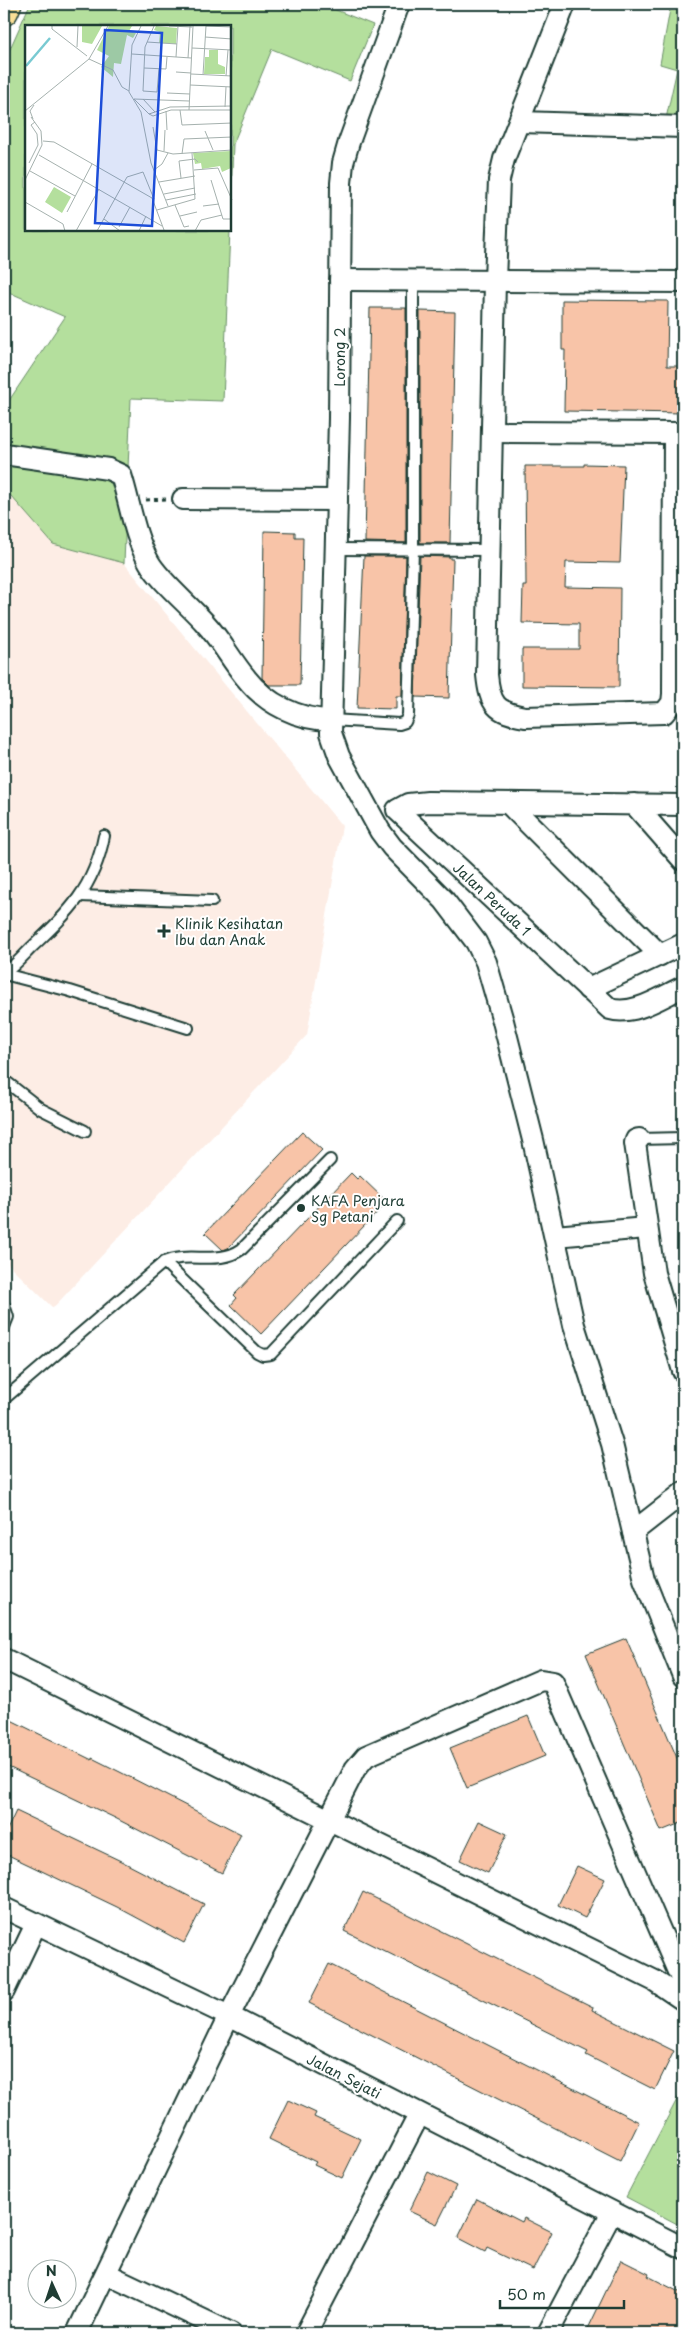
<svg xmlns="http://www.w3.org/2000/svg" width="687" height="2337" font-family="'Playpen Sans',sans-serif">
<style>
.built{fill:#fdede5}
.green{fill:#b4df9d;stroke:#6a8e68}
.building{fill:#f8c4a8;stroke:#1f3d34}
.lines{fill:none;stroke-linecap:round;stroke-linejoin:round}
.lane-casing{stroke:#1f3d34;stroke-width:14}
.street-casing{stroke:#1f3d34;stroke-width:24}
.primary-casing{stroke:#1f3d34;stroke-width:31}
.path{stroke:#1f3d34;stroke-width:3;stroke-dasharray:4 4;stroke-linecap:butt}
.lane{stroke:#fff;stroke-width:10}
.street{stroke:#fff;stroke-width:20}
.primary{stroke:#fadf96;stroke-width:28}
.poi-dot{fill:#1f3d34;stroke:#fff;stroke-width:2}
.labels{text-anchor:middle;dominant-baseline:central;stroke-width:4;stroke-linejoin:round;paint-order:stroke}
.street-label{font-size:14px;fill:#1f3d34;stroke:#fff}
.poi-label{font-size:14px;fill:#1f3d34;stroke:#fff;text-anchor:start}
.inset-river{fill:none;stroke:#79cad2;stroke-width:2.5}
.inset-road{fill:none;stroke:#a5b1ae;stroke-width:1}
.view{fill:#1d4ed8;fill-opacity:0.15;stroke:#1d4ed8;stroke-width:2.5}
.inset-edge{fill:none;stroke:#1f3d34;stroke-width:2.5}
</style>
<rect width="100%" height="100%" fill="#fff"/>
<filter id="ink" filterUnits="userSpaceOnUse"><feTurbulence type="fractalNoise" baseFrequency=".02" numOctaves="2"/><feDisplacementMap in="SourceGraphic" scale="10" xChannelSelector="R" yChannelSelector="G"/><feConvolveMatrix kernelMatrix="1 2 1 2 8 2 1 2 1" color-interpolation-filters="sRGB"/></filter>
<g filter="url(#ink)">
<!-- built -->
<polygon class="built" points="4,488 53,544 124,563 342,826 307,1035 53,1308 4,1260"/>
<!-- green -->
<g class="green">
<polygon points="30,4 321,4 373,25 350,81 272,49 233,144 230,223 230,26 26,26 26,230 230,230 223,401 131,398 124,563 53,544 4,488 4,408 65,317 4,290 4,62"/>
<polygon points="671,4 683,4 683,123 665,123 677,69 660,64"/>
<polygon points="683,2088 683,2227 626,2197"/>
</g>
<!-- building -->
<g class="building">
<polygon points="562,300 668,301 667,366 683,366 683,413 564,411 565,350 562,350"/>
<polygon points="370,308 406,308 406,543 365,542"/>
<polygon points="420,311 455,312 450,543 420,543"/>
<polygon points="584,464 624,465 620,563 566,562 565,587 620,588 619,687 522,686 522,649 579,649 579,624 522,623 523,586 526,586 525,466 584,466"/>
<polygon points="264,531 295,532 295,537 303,537 300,685 269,685 262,678"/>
<polygon points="364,556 406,556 402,696 396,696 396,709 357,708"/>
<polygon points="420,556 450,557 450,559 453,559 449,698 415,697"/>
<polygon points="302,1132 322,1150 228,1248 223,1250 205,1233"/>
<polygon points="351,1173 357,1179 360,1176 387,1202 261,1334 231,1305 237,1298 234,1295"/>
<polygon points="626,1638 683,1772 683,1822 661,1831 586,1654"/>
<polygon points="528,1716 545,1756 467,1788 450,1748"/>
<polygon points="9,1719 92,1760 92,1758 120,1772 241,1834 222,1873 115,1818 4,1765 4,1729"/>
<polygon points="16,1811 123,1862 204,1904 184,1943 117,1907 4,1853 4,1836"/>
<polygon points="479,1821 507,1834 488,1873 460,1860"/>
<polygon points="577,1866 605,1879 585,1918 558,1905"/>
<polygon points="363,1892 593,2007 592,2010 674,2051 655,2090 586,2055 588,2052 344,1931"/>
<polygon points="329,1964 639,2122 620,2161 309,2003"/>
<polygon points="288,2100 316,2113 314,2117 361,2139 342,2178 314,2165 316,2162 269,2139"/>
<polygon points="428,2172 456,2186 437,2224 409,2211"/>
<polygon points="477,2199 522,2222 524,2218 552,2232 533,2270 487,2248 485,2252 458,2238"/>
<polygon points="621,2260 649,2274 648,2276 683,2294 683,2318 676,2333 586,2333"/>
</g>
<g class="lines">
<!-- lane casing -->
<g class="lane-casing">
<g id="lane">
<polyline points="337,549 490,550"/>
<polyline points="331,720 399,724 405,722 408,715 413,549 413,280"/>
<polyline points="80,896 212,901"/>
<path d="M4 973C14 967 24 955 32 947 69 912 94 888 104 836"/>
<polyline points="4,974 70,991 188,1028"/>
<polyline points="4,1080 41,1109 85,1131"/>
<polyline points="639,1139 683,1138"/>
<polyline points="164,1262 257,1352 263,1355 271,1354 397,1221"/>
<polyline points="4,1305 8,1317 4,1327"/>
<path d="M4 1399 164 1262C189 1251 218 1266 242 1249L330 1160"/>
</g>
</g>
<!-- street casing -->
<g class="street-casing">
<g id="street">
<polyline points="399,4 349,142 343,163 341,183 339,418 331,733 339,756 380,831 392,847 444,900 476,942 486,962 503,1021 533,1140 574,1325 612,1444 644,1579 683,1676"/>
<path d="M565 4 504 159 499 180 495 280 487 675C490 705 496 712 525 717L664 713 672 703 673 694 674 434"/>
<polyline points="520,122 683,127"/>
<polyline points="340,280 683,282"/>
<polyline points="492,432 683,433"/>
<path d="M4 454 108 469 121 475C130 503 134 536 149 562 159 580 190 606 205 623 221 640 231 660 246 678 266 704 299 720 331 720"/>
<polyline points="183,499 337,500"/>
<polyline points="508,803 660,955"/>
<polyline points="634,804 683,860"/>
<path d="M683 805 428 802 408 804 397 810 610 1009C634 1016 661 997 683 987"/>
<polyline points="588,989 683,944"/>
<polyline points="639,1139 636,1140 635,1143 654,1273 683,1371"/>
<polyline points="555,1236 646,1228"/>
<polyline points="633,1532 683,1493"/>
<polyline points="4,1659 655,1981 683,2000"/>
<polyline points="4,1908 229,2016 683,2248"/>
<polyline points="4,1991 36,1924"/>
<polyline points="107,2274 231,2333"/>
<polyline points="77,2333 229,2016 355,1769 366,1756 541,1680 553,1682 683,1983"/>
<polyline points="306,2333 419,2115"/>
<polyline points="548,2333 612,2212"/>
</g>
</g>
<!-- primary casing -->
<g class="primary-casing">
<polyline id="primary" points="4,11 7,4"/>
</g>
<!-- path -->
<polyline class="path" points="146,500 167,499"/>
<!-- lane -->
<use href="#lane" class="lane"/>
<!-- street -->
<use href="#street" class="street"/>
<!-- primary -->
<use href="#primary" class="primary"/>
</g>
</g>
<!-- markers -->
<g class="poi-dot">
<path d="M161.5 923.5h5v5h5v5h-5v5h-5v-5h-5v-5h5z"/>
<circle cx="301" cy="1208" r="5"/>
</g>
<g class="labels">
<!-- street labels -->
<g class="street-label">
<text transform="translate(339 357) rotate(-90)">Lorong 2</text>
<text transform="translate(492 899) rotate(43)">Jalan Peruda 1</text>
<text transform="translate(344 2076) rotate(27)">Jalan Sejati</text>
</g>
<!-- poi labels -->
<g class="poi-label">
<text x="175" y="923">Klinik Kesihatan<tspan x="175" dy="16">Ibu dan Anak</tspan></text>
<text x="311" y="1200">KAFA Penjara<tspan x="311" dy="16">Sg Petani</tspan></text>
</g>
</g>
<!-- overview -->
<g transform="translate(25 25)">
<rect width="206" height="206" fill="#fff"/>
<path d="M57 1H77L67 19 57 17ZM84 1H107L104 6 111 8 108 13 102 10 96 39 89 38 88 52 76 42 84 31 72 25ZM131 1 152 3 151 19 134 18 135 7 129 5ZM184 25H193V39L200 42V49H179L180 32H184ZM206 126V143L197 147 195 141 177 144 176 138 170 139 168 128ZM29 162 46 172 37 188 20 177Z" fill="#b4df9d"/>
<path class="inset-river" d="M1 41 25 13"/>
<path class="inset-road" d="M27 1V4L62 31M116 1 107 20 104 67 116 87 126 138 143 181M129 1 120 22 118 66 132 67 134 44M144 1 167 2M181 1 207 2M180 12 207 14M122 17 152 19M52 22 53 1M167 23 207 25M107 29 166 33M151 32 153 1M163 33 165 1M64 34 88 45 97 62 104 66M119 43 141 44 142 32M151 47 166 48M166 49 207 51M178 50 181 1M201 51 203 25M165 60 207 62M142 68 165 69M109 74 164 76M109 74 124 89M118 74 130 87M200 82 201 62M155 85 157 100 207 98M164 85 168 1M0 86 64 34 83 1M141 86 142 105M124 89 128 91 146 85H207M124 89 145 82 207 81M8 94 5 86 9 80M128 102 132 125 148 129 207 125M180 106 188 125M18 116 29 117 127 173 139 205M139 126 140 105M157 129 159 114 207 112M14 130 137 201M4 138 13 120 12 109 6 100 10 97M129 145 137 139 143 128M169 145 193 143 207 175M5 146 50 171M156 153 154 136 170 134 173 137M0 155 17 120 16 106 6 92M186 155 198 194H207M134 157 170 151M139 169 170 163M141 175 171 169M0 177 38 199 40 206M150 180 159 202 164 201M178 181 194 179M132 185 170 174 167 128M42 187 67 139M155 191 172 187M79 194 95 206M94 202 105 182M51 206 74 164M72 206 102 152 118 147 129 174M114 206 121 191M170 206 176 195 197 190"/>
<path class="view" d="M80 5 137 8 127 201 70 198Z"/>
<rect width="206" height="206" class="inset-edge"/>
</g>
<!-- margin -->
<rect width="687" height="2337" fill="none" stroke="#fff" stroke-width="20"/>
<rect x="10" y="10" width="667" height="2317" fill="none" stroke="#1f3d34" stroke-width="2" filter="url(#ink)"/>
<!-- north arrow -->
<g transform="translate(52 2284) rotate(357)"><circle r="24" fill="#ffffff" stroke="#a5b1ae"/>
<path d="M0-4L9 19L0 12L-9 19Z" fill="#1f3d34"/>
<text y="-8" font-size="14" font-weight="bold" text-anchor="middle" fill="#1f3d34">N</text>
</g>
<!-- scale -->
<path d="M500 2300v8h124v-8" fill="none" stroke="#1f3d34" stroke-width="2.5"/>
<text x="507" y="2300" font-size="15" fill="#1f3d34" stroke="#ffffff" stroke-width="4" paint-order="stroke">50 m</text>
</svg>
